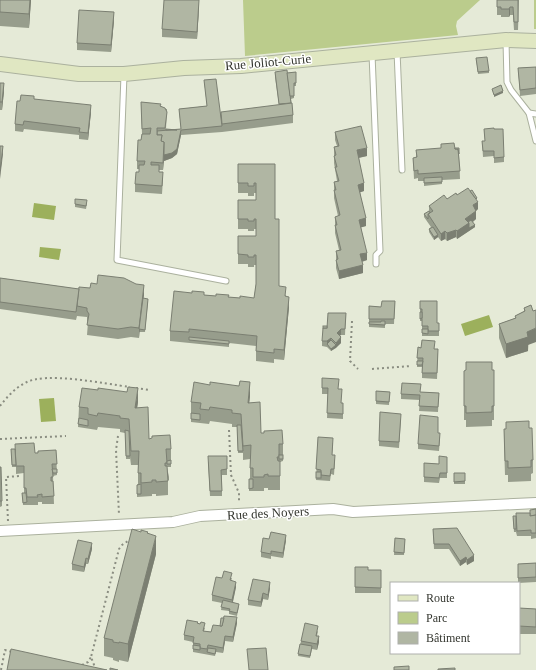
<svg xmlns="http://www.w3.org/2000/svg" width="536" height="670" font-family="'Times New Roman',serif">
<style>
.green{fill:#bbcc8c}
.water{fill:#9cb05c}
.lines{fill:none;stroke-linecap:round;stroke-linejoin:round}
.service-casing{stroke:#abb19e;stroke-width:7}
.minor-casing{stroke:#abb19e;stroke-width:12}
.secondary-casing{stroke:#abb19e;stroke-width:16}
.path{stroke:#8a8d81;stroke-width:2;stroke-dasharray:2 3;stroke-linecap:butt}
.service{stroke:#fff;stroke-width:5}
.minor{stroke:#fff;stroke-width:10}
.secondary{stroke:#e0e7c2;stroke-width:14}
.wall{fill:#979d8c}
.shaded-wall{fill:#7b7f72}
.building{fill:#b0b6a3;stroke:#7b7f72}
.labels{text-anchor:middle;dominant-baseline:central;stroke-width:3;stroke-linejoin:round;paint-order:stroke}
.street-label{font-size:13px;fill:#353730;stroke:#fff}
</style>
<rect width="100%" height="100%" fill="#e5ead7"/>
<!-- green -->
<g class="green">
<polygon points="243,0 480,0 457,21 456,26 458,35 245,56"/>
<rect x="534" y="0" width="2" height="29"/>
</g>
<!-- water -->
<g class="water">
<polygon points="34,203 56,206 54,220 32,217"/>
<polygon points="40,247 61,249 59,260 39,257"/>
<polygon points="489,315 493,327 465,336 461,324"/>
<polygon points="54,398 56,421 41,422 39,399"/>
</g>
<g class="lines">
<!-- service casing -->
<g class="service-casing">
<g id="service">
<polyline points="506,41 507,82 511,90 529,113 536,141"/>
<polyline points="397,51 402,170"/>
<polyline points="372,54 380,251 376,255 376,264"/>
<polyline points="124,75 117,260 226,281"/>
<polyline points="529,113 536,114"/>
</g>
</g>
<!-- minor casing -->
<g class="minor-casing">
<polyline id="minor" points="0,531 173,522 200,516 333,509 353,512 536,503"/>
</g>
<!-- secondary casing -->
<g class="secondary-casing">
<polyline id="secondary" points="0,64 79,74 124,74 184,68 241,66 506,40 536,41"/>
</g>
<!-- path -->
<g class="path">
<polyline points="352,321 350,361 358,369"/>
<polyline points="372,369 411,366"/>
<polyline points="136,388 150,390"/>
<path d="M0 406C7 397 15 388 25 383 45 371 105 384 130 387"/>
<polyline points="229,430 231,475 239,493 239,503"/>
<polyline points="118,436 116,450 119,515"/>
<polyline points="0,439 66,436"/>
<polyline points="8,521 6,477 20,476"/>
<polyline points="82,665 88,662 91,657"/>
<polyline points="1,670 5,650 12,652"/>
<polyline points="96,670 91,657 119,549 122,545 131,539"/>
</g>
<!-- service -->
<use href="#service" class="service"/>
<!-- minor -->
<use href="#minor" class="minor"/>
<!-- secondary -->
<use href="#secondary" class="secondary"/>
</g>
<!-- wall -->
<g class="wall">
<polygon points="0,0 31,0 29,28 0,26"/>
<polygon points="497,0 519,0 518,30 514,30 513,15 510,15 509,17 501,17 501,15 497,15"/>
<polygon points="199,7 197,39 162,37 162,29"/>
<polygon points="114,20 111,52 77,50 77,43"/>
<polygon points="476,58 489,71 489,73 478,74"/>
<polygon points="536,67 536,94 520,96 518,68"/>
<polygon points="275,72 287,73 296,72 296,86 294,86 294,98 291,99 293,115 293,123 222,132 181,135 177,154 172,158 164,161 163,170 159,170 159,172 163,179 162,194 135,192 135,184 139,172 139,169 137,169 137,161 141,140 142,134 141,102 161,106 165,109 167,109 166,129 181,129 179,109 207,106 204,80 221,115 279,105 275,77"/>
<polygon points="0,83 4,91 2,110 0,110"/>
<polygon points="34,99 91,112 88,140 79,139 79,135 24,129 23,132 15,131 15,124 20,101"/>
<polygon points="484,129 494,129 504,157 504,162 494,163 494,156 483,157 482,141 485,141"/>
<polygon points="335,132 367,156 359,158 364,191 360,192 366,226 361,227 367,260 362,262 363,273 339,279 336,268 336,251 339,250 335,233 335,217 338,216 334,198 334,182 337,181 334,163 334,147 337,146 335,140"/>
<polygon points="455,148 459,154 460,179 442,180 442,184 424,186 424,181 418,181 418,178 414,179 413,158 416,158 416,150"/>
<polygon points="238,164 275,164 275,219 279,286 286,296 289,307 284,360 274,359 274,363 256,361 256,346 229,343 229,347 170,341 170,331 204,295 240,298 254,298 256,284 256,265 254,265 254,267 248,267 248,264 238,264 238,236 256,236 256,229 254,229 254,231 248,231 248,229 238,229 238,200 256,200 256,193 254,193 254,196 248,196 248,193 238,193"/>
<polygon points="457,195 477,201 478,209 476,211 476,219 473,222 475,227 457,239 456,237 447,241 445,239 441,241 438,237 434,240 429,232 429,229 431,227 424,217 424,214 429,211 429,206"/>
<polygon points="87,203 86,209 75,207 75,204"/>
<polygon points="0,278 79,289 144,295 143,298 148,302 145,332 139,332 139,338 131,337 118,339 87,335 88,322 87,321 87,317 77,316 76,320 0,309"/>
<polygon points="395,301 394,324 385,324 385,328 369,327 369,306 381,307"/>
<polygon points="420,301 437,323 439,323 439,336 422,336 422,318 422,321 420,321"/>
<polygon points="531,305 528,351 506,358 499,338 499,324 515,318 515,316 524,311 524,308"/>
<polygon points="346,313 345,335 340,335 341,343 331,351 327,347 322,346 322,341"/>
<polygon points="418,347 435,349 438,354 437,379 422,378 422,367 417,367"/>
<polygon points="494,370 494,420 492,420 492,426 466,427 466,420 464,420 464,371"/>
<polygon points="322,378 338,389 341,403 343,403 343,419 327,418 328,394 322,394"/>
<polygon points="376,391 390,392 389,405 376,404"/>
<polygon points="420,392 439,393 438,412 419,411 420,400 401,399 401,394"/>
<polygon points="250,396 249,402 261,433 283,444 283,461 280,462 280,490 268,490 268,488 264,488 264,491 249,491 249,479 250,479 250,459 243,460 243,451 243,453 238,453 237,427 232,427 232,424 210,421 209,424 191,422 191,402"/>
<polygon points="138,402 137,408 149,439 171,449 171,467 167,467 169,477 169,480 168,480 168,495 156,496 156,494 152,494 152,496 137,497 137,485 138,484 138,465 131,465 130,457 130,459 126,459 125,433 120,432 120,429 98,427 97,430 78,427 79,407"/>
<polygon points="401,419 399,448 379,446 379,441"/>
<polygon points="506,422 529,428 533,460 533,473 531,474 531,481 508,482 508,475 505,475 504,443 504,429 506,429"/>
<polygon points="438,433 440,438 439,451 418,449 418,444"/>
<polygon points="318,437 333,443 332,455 335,460 334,475 331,474 330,481 316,480"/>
<polygon points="11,449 15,449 35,453 56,450 57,475 53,476 54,504 42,504 42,502 38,502 38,505 23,505 22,493 24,493 24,473 16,474 16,467 12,467"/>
<polygon points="227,456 227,475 222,475 222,496 210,496 208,462"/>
<polygon points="447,457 447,478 440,478 439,483 424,482 424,463 439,464"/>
<polygon points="0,467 2,501 2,506 0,507"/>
<polygon points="454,473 465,481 465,484 454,484"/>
<polygon points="536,509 536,538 531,539 531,536 517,536 516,532 514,532 513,518 516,516 530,513"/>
<polygon points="433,529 474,561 467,565 466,562 460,566 449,549 434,549"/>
<polygon points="148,533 156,554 128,662 119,660 119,662 113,660 113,658 104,656 104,638"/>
<polygon points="395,538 405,539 404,555 394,555"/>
<polygon points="286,540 283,558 271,556 271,559 261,557 261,552"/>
<polygon points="92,549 88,564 86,564 84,572 72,570 72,564"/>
<polygon points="536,563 536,582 518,583 518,564"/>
<polygon points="355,567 368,570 381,570 381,593 355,593"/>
<polygon points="222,578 232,578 231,581 236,587 233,602 239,606 237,616 229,614 229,611 221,610 222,603 212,601 212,595"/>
<polygon points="270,588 268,600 263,599 261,607 248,605 248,600"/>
<polygon points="519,608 536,609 536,634 519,634"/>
<polygon points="237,623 233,642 225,641 223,653 216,652 215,656 193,652 193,642 184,640 184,635 198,624 205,628 204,631 211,632 220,626"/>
<polygon points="318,631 317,636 319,642 317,650 312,649 310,658 298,656 301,641"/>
</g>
<!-- shaded-wall -->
<g class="shaded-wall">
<polygon points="30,0 31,0 29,28 29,14"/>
<polygon points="199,0 199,7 197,39 197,32"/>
<polygon points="510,7 510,15 509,17 509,9"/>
<polygon points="114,12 114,20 111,52 111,45"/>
<polygon points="4,83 4,91 2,110 2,102"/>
<polygon points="503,91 503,93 494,97 494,95"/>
<polygon points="91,105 91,112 88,140 88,133"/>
<polygon points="181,130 181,135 177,154 172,158 164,161 163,170 164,142"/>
<polygon points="3,146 3,154 0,179 0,171"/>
<polygon points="367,148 367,156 357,158 357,150"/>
<polygon points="364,183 364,191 358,193 358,185"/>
<polygon points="478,202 478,209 473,213 473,205"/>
<polygon points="476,211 476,219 469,224 475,225 475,227 457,239 457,231 465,219"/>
<polygon points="366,218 366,226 359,228 359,220"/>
<polygon points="456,230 456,237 447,241 447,233"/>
<polygon points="445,231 445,239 441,241 441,234"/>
<polygon points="438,235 438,237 434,240 434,237"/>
<polygon points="367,253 367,260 360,262 360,254"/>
<polygon points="363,265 363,273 339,279 339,271"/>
<polygon points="144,285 144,295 139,338 139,328"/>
<polygon points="289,297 289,307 284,360 284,350"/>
<polygon points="536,328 536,342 528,345 528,351 506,358 506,344 527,332"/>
<polygon points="341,329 341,335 337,338 337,333"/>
<polygon points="341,337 341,343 336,348 336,343"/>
<polygon points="331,338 331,343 327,344 327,347 327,341"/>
<polygon points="336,345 336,348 331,351 331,349"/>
<polygon points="250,382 250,396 248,416 248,403"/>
<polygon points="138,388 138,402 135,422 135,408"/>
<polygon points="286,535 286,540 283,558 283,553"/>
<polygon points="156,536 156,554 128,662 128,644"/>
<polygon points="92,543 92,549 88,564 88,559"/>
<polygon points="474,555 474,561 467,565 467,560"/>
<polygon points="466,557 466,562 460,566 460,561"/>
<polygon points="86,558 86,564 84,572 84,567"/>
<polygon points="236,582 236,587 232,605 232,600"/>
<polygon points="270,582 270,588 268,600 268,595"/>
<polygon points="263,593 263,599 261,607 261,602"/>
<polygon points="237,617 237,623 233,642 233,637"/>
<polygon points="225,636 225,641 223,653 223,648"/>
<polygon points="319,636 319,642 317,650 317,644"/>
</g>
<!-- building -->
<g class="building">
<polygon points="0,0 30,0 29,14 0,12"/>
<polygon points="164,0 199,0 197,32 162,29"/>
<polygon points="497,0 518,0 518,22 514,22 513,7 510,7 509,9 501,9 501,7 497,7"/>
<polygon points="79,10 114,12 111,45 77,43"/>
<polygon points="487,57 489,71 478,72 476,58"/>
<polygon points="536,67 536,88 520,90 518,68"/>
<polygon points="287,70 291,103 279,104 275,72"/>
<polygon points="296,72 296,83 294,83 294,96 290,96 287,73"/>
<polygon points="216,79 222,126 181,130 177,149 172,153 164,155 164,142 161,141 162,135 157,135 157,131 181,129 179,109 207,106 204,80"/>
<polygon points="0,83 4,83 2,102 0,102"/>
<polygon points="501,85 503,91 494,95 492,89"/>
<polygon points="21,95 34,96 34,99 91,105 88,133 79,132 80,128 24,121 23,125 15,124 17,101 20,101"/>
<polygon points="141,102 161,104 160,106 165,108 167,112 165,128 157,128 157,135 162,135 161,141 164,142 163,163 151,162 151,165 159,165 159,172 163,172 162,186 135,184 136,172 139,172 139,165 144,165 145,161 137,161 138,140 141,140 142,134 150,134 151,128 142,129"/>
<polygon points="292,103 293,115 222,124 221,112"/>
<polygon points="361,126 367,148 357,150 364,183 358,185 366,218 359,220 367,253 360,254 363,265 339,271 336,260 338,259 336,251 341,250 335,225 337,225 335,217 340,215 334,190 336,190 334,182 339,181 335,167 337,167 334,156 336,155 334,147 339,146 335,132"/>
<polygon points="494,128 494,129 503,129 504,157 494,158 494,151 483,151 482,141 485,141 484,129"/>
<polygon points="166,129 177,130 166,130"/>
<polygon points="454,143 455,149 458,149 460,171 418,174 418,170 414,171 413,158 417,157 416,150 441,148 441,144"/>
<polygon points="0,146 3,146 0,171"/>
<polygon points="455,148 459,148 459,154 458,149 455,149"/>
<polygon points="238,164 275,164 275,219 279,219 279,286 286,287 285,296 289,297 284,350 274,349 274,353 256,351 257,336 189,329 189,332 170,331 174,291 192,293 192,291 204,292 204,295 216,296 216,294 229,295 228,297 240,298 240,296 254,298 256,284 256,255 254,255 254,257 248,257 248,255 238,254 238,236 256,236 256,219 254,219 254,221 248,221 248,219 238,219 238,200 256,200 256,183 254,183 254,186 248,186 248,183 238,183"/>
<polygon points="442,177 442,182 424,183 424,178"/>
<polygon points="468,188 478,202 473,205 476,211 465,219 469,223 457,231 456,230 447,233 445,231 441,234 428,214 433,211 429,206 444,195 447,199 456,193 457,195"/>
<polygon points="472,190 477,198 476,199 470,191"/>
<polygon points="75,199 87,200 86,206 75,204"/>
<polygon points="429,211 430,213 428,214 428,219 424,214"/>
<polygon points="471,220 475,225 469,228 469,223 468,222"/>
<polygon points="433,227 438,235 434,237 429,229"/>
<polygon points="98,275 124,278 136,284 144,285 139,328 131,327 118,329 87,325 89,314 87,311 87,308 77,306 79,287 90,288 91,283 97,284"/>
<polygon points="0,278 79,289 76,312 0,302"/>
<polygon points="143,298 148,299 145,330 139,329"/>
<polygon points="382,301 395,301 394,319 369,319 369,306 381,307"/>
<polygon points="420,301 437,301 437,323 439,323 439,331 428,331 428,326 422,326 422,309 420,309"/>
<polygon points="531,305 533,311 536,310 536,328 527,332 528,337 506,344 499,324 516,318 515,316 525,311 524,308"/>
<polygon points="420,312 422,312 422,318 420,319"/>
<polygon points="328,313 346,313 345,329 341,329 337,333 341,337 336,343 331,338 327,341 322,341 323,328 327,328"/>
<polygon points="381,321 385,321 385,325 369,324 369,322 381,322"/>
<rect x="323" y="326" width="4" height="2"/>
<polygon points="422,329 428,329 428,334 422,333"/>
<polygon points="189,337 229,341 229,344 189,340"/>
<polygon points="331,340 336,345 331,349 327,344"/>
<polygon points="422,340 435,341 434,349 438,349 437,373 422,373 423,358 417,358 418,347 421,348"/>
<polygon points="417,361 423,361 422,365 417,365"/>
<polygon points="466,362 492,362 492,370 494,370 494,406 492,406 492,412 466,413 466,406 464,406 464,371 466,370"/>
<polygon points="322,378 339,379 338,389 342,389 341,403 343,403 343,414 327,413 328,388 322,388"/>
<polygon points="240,381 250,382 248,403 260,402 261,433 264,433 264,431 282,430 283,444 279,444 279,457 277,457 278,461 280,461 280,476 268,476 268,474 264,475 264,477 253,477 253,468 250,468 251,445 243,446 241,414 232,413 232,410 210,407 209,410 200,409 201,403 191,402 194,382 210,385 210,382 239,386"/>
<polygon points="402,383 421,384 420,392 439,393 438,407 419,406 420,395 401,394"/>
<polygon points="128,387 138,388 135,408 148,407 149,439 152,438 152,436 170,435 171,449 166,449 167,463 165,463 165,466 167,466 168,481 156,482 156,480 152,480 152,482 141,483 141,473 138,473 139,451 131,451 129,419 120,418 120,416 98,413 97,416 88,414 88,408 79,407 82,388 98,390 98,388 127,392"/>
<polygon points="376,391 390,392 389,402 376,401"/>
<polygon points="380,412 401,414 399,442 379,441"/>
<polygon points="191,413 200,414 200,420 191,419"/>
<polygon points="420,415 438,417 438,433 440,433 439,446 418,444"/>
<polygon points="79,418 88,420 88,426 78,424"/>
<polygon points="529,421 529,428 532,428 533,460 531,460 531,467 508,468 508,461 505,461 504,429 506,429 506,422"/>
<polygon points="237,425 241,425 243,451 238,451"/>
<polygon points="125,430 129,431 130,456 126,456"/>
<polygon points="318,437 333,438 332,455 335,455 334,469 331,469 330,476 321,475 321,470 316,469"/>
<polygon points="34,443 35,453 38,453 38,451 56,450 57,464 52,464 53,477 51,477 51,481 53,481 54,496 42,497 42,494 37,495 38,497 27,497 26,488 24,488 24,466 16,466 15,444"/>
<polygon points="11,449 15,449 16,465 12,465"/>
<rect x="279" y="455" width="4" height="4"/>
<polygon points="208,456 227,456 227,469 221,470 222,491 210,491"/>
<polygon points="439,456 447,457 447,473 440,473 439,478 424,477 424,463 439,464"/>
<polygon points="171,460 171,464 167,464 167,461"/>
<polygon points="0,467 1,467 2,501 0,501"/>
<polygon points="52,469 57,469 57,473 53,473"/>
<rect x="316" y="472" width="5" height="6"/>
<polygon points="454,473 465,473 465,481 454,482"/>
<polygon points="249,479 253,479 253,488 249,489"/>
<polygon points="141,484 141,494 137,494 137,485"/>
<polygon points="22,493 26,493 27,502 23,503"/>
<polygon points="536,509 536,515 530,516 530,510"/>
<polygon points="516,513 530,513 530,516 536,515 536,533 531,533 531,530 517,531"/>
<polygon points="513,516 516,516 516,529 514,529"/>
<polygon points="457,528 474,555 467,560 466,557 460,561 449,544 434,544 433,529"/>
<polygon points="132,529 141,532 141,530 148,532 147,533 156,536 128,644 119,642 119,643 113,642 113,640 104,638"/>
<polygon points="271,532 286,535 283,553 271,551 271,554 261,552 263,538 269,539"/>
<polygon points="395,538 405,539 404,553 394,552"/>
<polygon points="78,540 92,543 88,559 86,558 84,567 72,564"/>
<polygon points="536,563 536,577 518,578 518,564"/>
<polygon points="355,567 368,567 368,570 381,570 381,588 355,587"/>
<polygon points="224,571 232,573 230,580 236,582 232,600 212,595 216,577 222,578"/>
<polygon points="253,579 270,582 268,595 263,593 261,602 248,600"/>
<polygon points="223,600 239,604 237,613 229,611 230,609 221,607"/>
<polygon points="519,608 536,609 536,627 519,626"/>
<polygon points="224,616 237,617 233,637 225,636 223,648 208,645 207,649 200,648 200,644 193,643 194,637 184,635 187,620 198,622 197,623 200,624 201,622 205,623 203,631 211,632 213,625 222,626"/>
<polygon points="221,618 224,618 222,626 220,626"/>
<polygon points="305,623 318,626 316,636 319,636 317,644 301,641"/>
<polygon points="300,644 312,646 310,656 298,654"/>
<polygon points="193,645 200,646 200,650 193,649"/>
<polygon points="208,648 216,649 215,654 207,652"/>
<polygon points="266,648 268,670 249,670 247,649"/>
<polygon points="11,649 107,670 7,670"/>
<polygon points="409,666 409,670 394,670 394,667"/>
<polygon points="110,668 118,670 110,670"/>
<polygon points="455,668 455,670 438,670 438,669"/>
</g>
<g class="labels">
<!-- street labels -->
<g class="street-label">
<text transform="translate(268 62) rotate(-5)">Rue Joliot-Curie</text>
<text transform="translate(268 513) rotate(-3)">Rue des Noyers</text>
</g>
</g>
<!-- legend -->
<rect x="390" y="582" width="130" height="72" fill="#ffffff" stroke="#aeafac"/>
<rect x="398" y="595" width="20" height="6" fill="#e0e7c2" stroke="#aeafac"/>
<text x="426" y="602" font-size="12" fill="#353730">Route</text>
<rect x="398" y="612" width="20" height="12" fill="#bbcc8c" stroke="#aeafac"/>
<text x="426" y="622" font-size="12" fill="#353730">Parc</text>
<rect x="398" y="632" width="20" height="12" fill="#b0b6a3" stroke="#aeafac"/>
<text x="426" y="642" font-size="12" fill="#353730">Bâtiment</text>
</svg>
